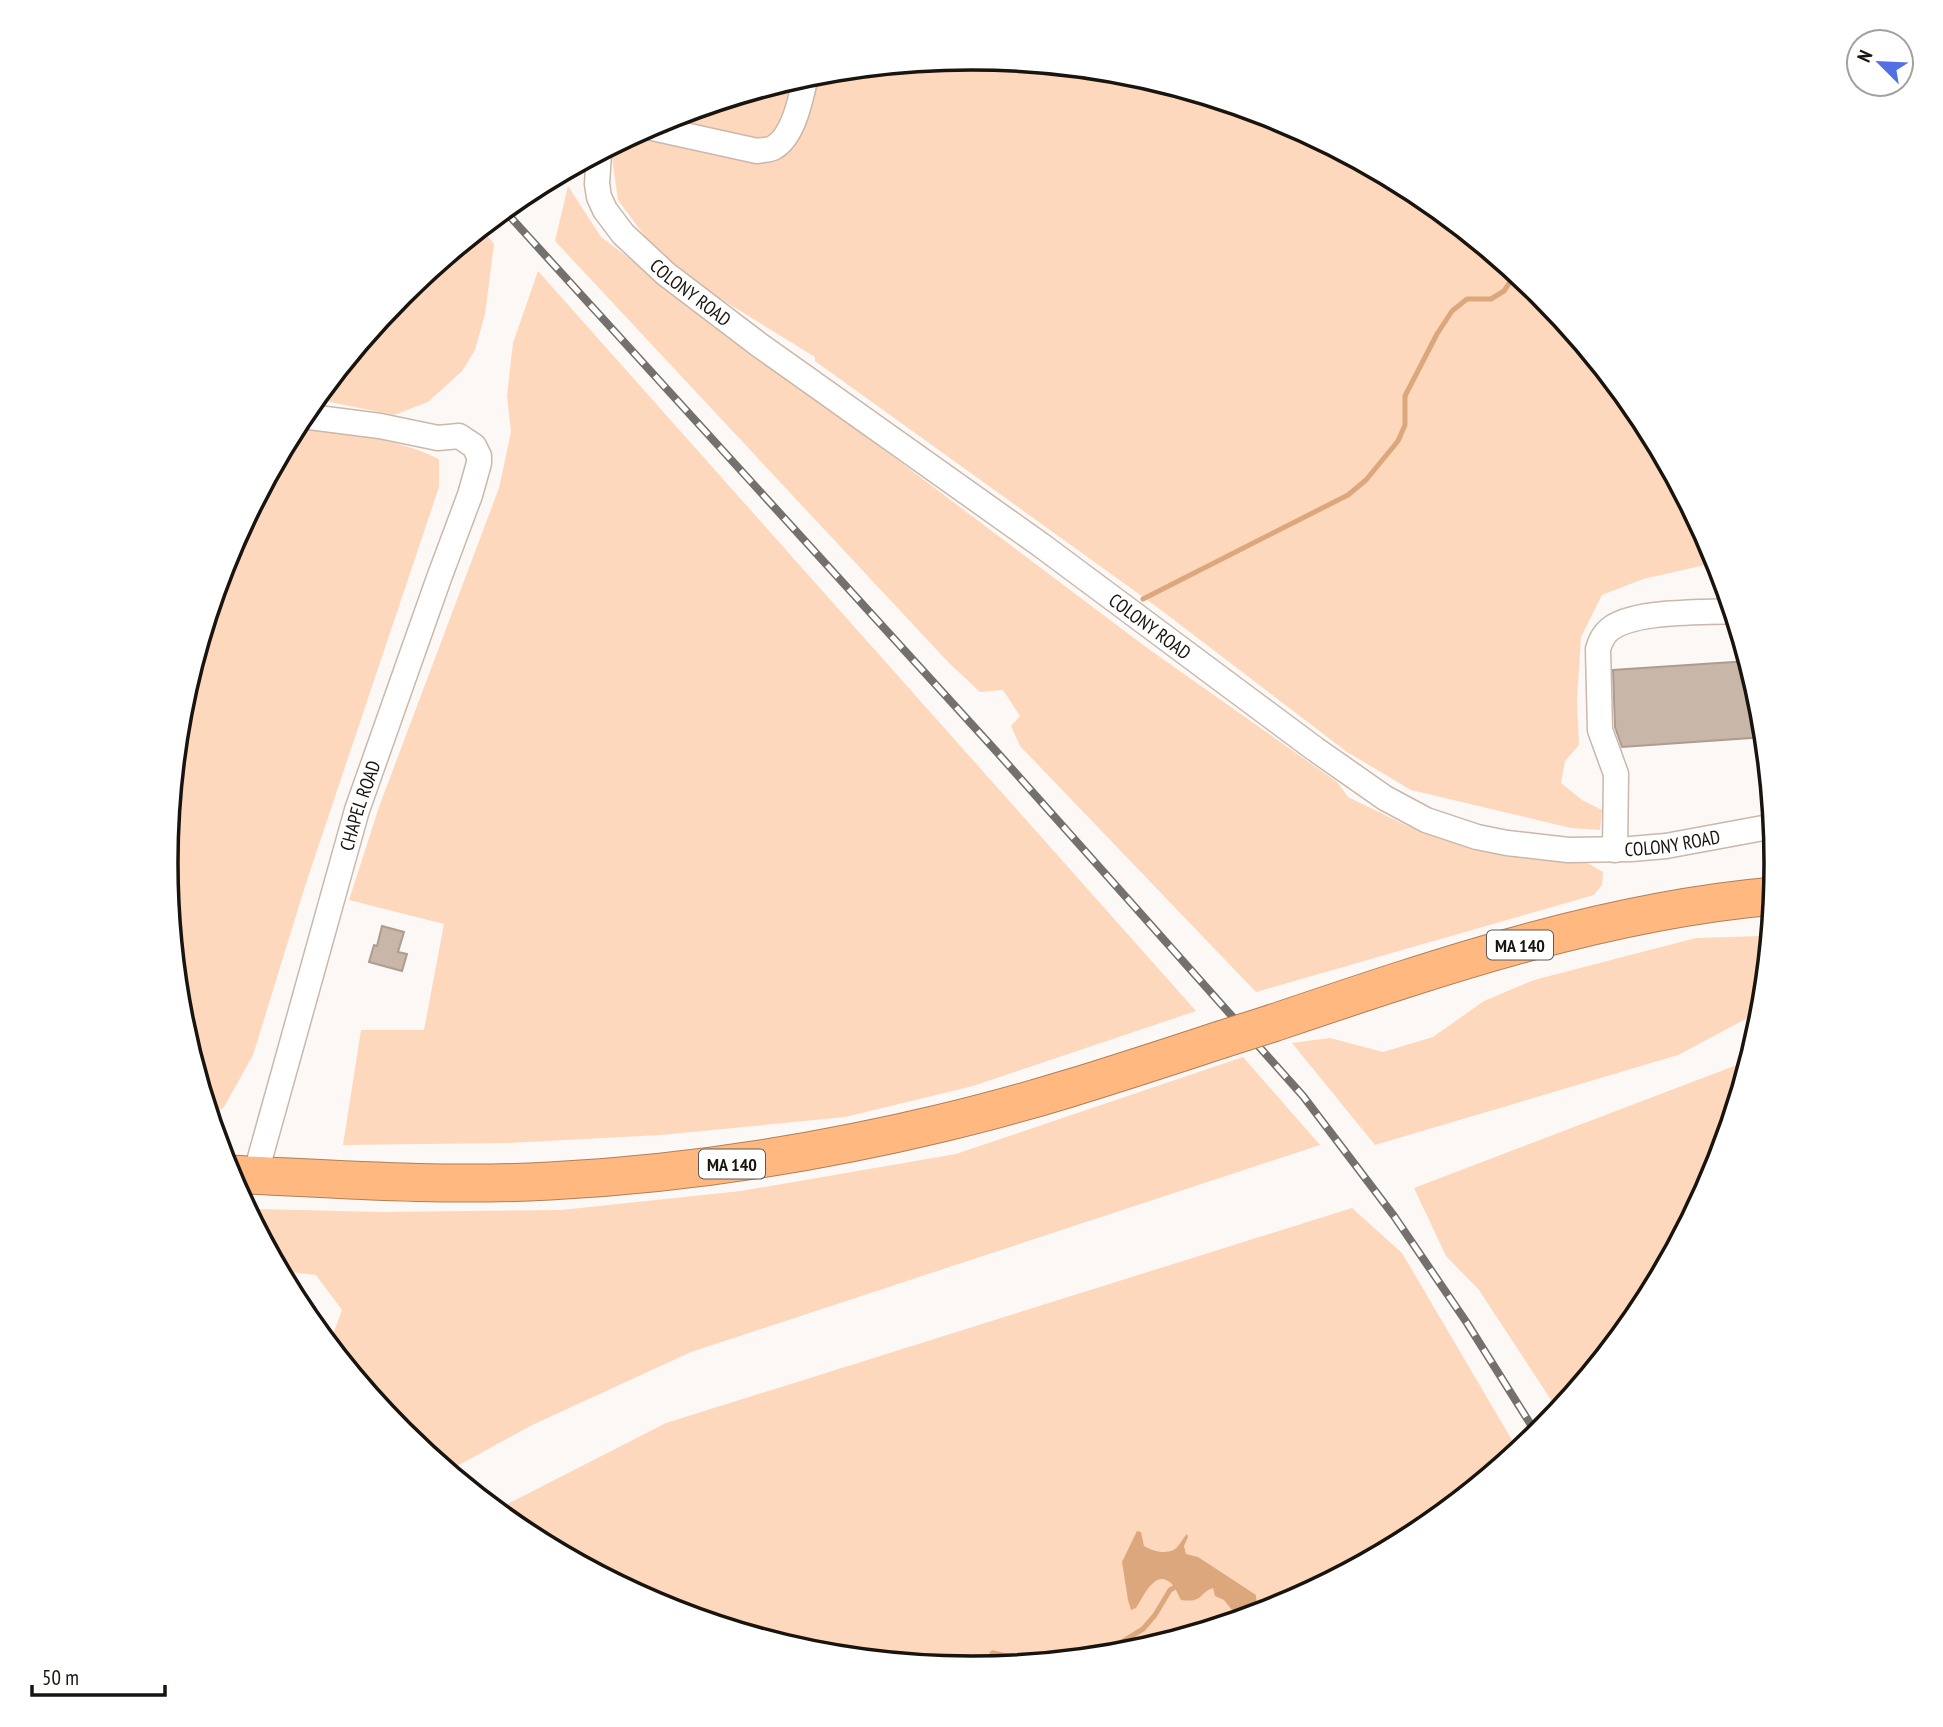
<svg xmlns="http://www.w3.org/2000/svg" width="1943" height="1727" font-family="'PT Sans Narrow',sans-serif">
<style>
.green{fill:#fdd8bc}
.water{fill:#dca77d}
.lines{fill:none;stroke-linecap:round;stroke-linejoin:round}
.stream{stroke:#dca77d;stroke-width:5}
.building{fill:#c8b6a9;stroke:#ad9c8f;stroke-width:2}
.minor-casing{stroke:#c9b8ab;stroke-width:27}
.highway-casing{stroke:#af7f58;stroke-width:39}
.minor{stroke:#fff;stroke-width:24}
.highway{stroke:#ffb87f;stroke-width:37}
.rail-casing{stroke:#75706c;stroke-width:8}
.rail{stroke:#fff;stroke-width:5;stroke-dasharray:16;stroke-linecap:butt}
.highway-bridge-casing{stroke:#af7f58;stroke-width:39;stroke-linecap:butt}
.highway-bridge{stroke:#ffb87f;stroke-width:37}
.labels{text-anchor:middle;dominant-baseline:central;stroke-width:5;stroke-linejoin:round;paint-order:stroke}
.shield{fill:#fff;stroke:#5f5a57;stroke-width:2}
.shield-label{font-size:18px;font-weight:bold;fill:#1a140f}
.street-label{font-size:19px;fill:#1a140f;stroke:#fff}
.rim{fill:none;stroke:#1a140f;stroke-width:3.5}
</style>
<rect width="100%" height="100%" fill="#fcf8f6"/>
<!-- green -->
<g class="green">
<polygon points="972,58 1129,73 1280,119 1419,194 1542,294 1642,416 1718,562 1643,579 1602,595 1581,637 1577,700 1579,745 1565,761 1561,783 1582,800 1602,810 1600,830 1571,828 1411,790 1347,752 1157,607 815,361 815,357 672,269 649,242 618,200 612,158 613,146 636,133 749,158 769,156 814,74"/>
<polygon points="796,79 791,100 770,140 752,140 664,119"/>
<polygon points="568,186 601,237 1150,650 1337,782 1348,797 1420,832 1490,853 1586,862 1603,872 1602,885 1594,895 1256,992 1020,746 1011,726 1020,716 1003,690 980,692 949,663 555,241"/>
<polygon points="481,228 494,244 485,314 475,350 462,371 428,402 394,415 315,399 402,293"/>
<polygon points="538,271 1196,1011 973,1086 845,1117 661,1135 506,1143 343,1145 361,1030 424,1030 444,924 349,900 379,807 499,488 511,432 507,396 513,343"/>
<path d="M297 425C344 433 396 438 439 459V487L306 883 253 1055 224 1107 210 1116 181 1020 166 863 181 706 227 555Z"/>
<path d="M1762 936C1768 961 1770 990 1757 1013L1678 1055 1375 1145 1292 1043 1330 1038 1383 1052 1433 1037 1484 1001 1534 980 1696 938Z"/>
<polygon points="1243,1057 1320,1145 691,1352 532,1425 448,1471 401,1433 329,1345 342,1310 316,1275 280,1271 255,1224 257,1209 382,1212 561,1210 741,1191 956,1154"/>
<polygon points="1750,1060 1716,1172 1641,1311 1559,1412 1479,1290 1446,1256 1414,1188"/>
<polygon points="1352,1208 1402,1253 1519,1452 1419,1534 1279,1608 1128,1654 971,1669 814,1654 663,1608 524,1533 496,1510 666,1423"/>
</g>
<!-- water -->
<g class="water">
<path d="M1137 1531 1141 1532 1144 1546C1152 1551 1166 1555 1175 1549 1179 1546 1183 1538 1187 1534L1188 1537 1184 1546 1186 1554 1198 1557 1256 1595 1257 1609 1249 1612 1232 1610 1224 1600 1215 1596 1213 1588C1197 1594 1204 1603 1181 1600 1178 1595 1176 1588 1172 1584 1155 1567 1143 1598 1136 1608L1131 1610 1128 1600 1122 1562Z"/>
<polygon points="992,1650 1028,1659 1032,1663 996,1667 994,1658 989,1653"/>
</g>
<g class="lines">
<!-- stream -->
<g class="stream">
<polyline points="1143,599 1348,495 1366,480 1398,441 1405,425 1405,396 1437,334 1452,311 1467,299 1491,299 1504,291 1516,273"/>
<polyline points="1243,1607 1249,1617"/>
<polyline points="1110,1656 1117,1645 1143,1629 1155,1615 1170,1590 1179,1585"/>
</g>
</g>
<!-- building -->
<g class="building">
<polygon points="1748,661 1762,707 1765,737 1622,747 1615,727 1613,670"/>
<polygon points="382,926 404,932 398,952 407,954 402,971 369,962 374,945 377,946"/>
</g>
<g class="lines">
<!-- minor casing -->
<g class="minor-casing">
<g id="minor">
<path d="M648 127 757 151C762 150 769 150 773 148 794 137 801 97 806 76"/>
<path id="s1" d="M599 153 597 184 599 197 605 210 623 234 666 274 758 344 1041 545 1315 749 1385 798 1426 820 1477 837 1507 843 1568 850 1631 849 1666 846 1774 826"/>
<path d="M1615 850 1616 774 1600 730 1598 649C1600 642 1603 635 1609 630 1632 610 1701 613 1733 611"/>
<path id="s2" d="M255 1176 357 810 439 578 470 495 479 463V456L474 446 459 436 438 438 380 426 302 416"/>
</g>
</g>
<!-- highway casing -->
<g class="highway-casing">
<g id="highway">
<path d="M1273 1023C1436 968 1602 911 1774 896"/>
<path d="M228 1174C335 1179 444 1187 550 1181 683 1174 813 1154 942 1123 1036 1101 1128 1070 1220 1040"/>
</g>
</g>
<!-- minor -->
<use href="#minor" class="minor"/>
<!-- highway -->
<use href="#highway" class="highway"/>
<!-- rail casing -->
<g class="rail-casing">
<polyline id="rail" points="504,210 996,751 1303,1096 1394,1216 1467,1323 1538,1436"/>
</g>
<!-- rail -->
<use href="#rail" class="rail"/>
<!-- highway-bridge casing -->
<g class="highway-bridge-casing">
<polyline id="highway-bridge" points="1220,1040 1273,1023"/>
</g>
<!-- highway-bridge -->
<use href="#highway-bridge" class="highway-bridge"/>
</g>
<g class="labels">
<!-- shield labels -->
<g class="shield">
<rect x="1487" y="930.5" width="66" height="29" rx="5"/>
<rect x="699" y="1149.5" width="66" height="29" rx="5"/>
</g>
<g class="shield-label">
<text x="1520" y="945">MA 140</text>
<text x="732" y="1164">MA 140</text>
</g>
<!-- street labels -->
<g class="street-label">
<text stroke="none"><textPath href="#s1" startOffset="178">COLONY ROAD</textPath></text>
<text stroke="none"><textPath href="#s1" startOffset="746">COLONY ROAD</textPath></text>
<text stroke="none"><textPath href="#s2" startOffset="385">CHAPEL ROAD</textPath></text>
<text stroke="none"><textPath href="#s1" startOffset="1334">COLONY ROAD</textPath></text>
</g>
</g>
<!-- crop -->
<path d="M0 0H1943V1727H0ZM178 863a793 793 0 1 1 1586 0a793 793 0 1 1-1586 0Z" fill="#fff" fill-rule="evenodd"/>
<path class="rim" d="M178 863a793 793 0 1 1 1586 0a793 793 0 1 1-1586 0Z"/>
<!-- north arrow -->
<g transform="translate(1880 63) rotate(294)"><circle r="33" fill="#ffffff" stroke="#a3a19f" stroke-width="2"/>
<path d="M0-5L12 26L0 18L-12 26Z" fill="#5170e5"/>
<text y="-10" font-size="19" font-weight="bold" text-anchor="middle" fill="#1a140f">N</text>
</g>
<!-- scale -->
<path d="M32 1685v10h133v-10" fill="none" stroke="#1a140f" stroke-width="3.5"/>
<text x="42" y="1685" font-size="21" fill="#1a140f" stroke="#ffffff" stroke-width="5" paint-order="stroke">50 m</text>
</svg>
